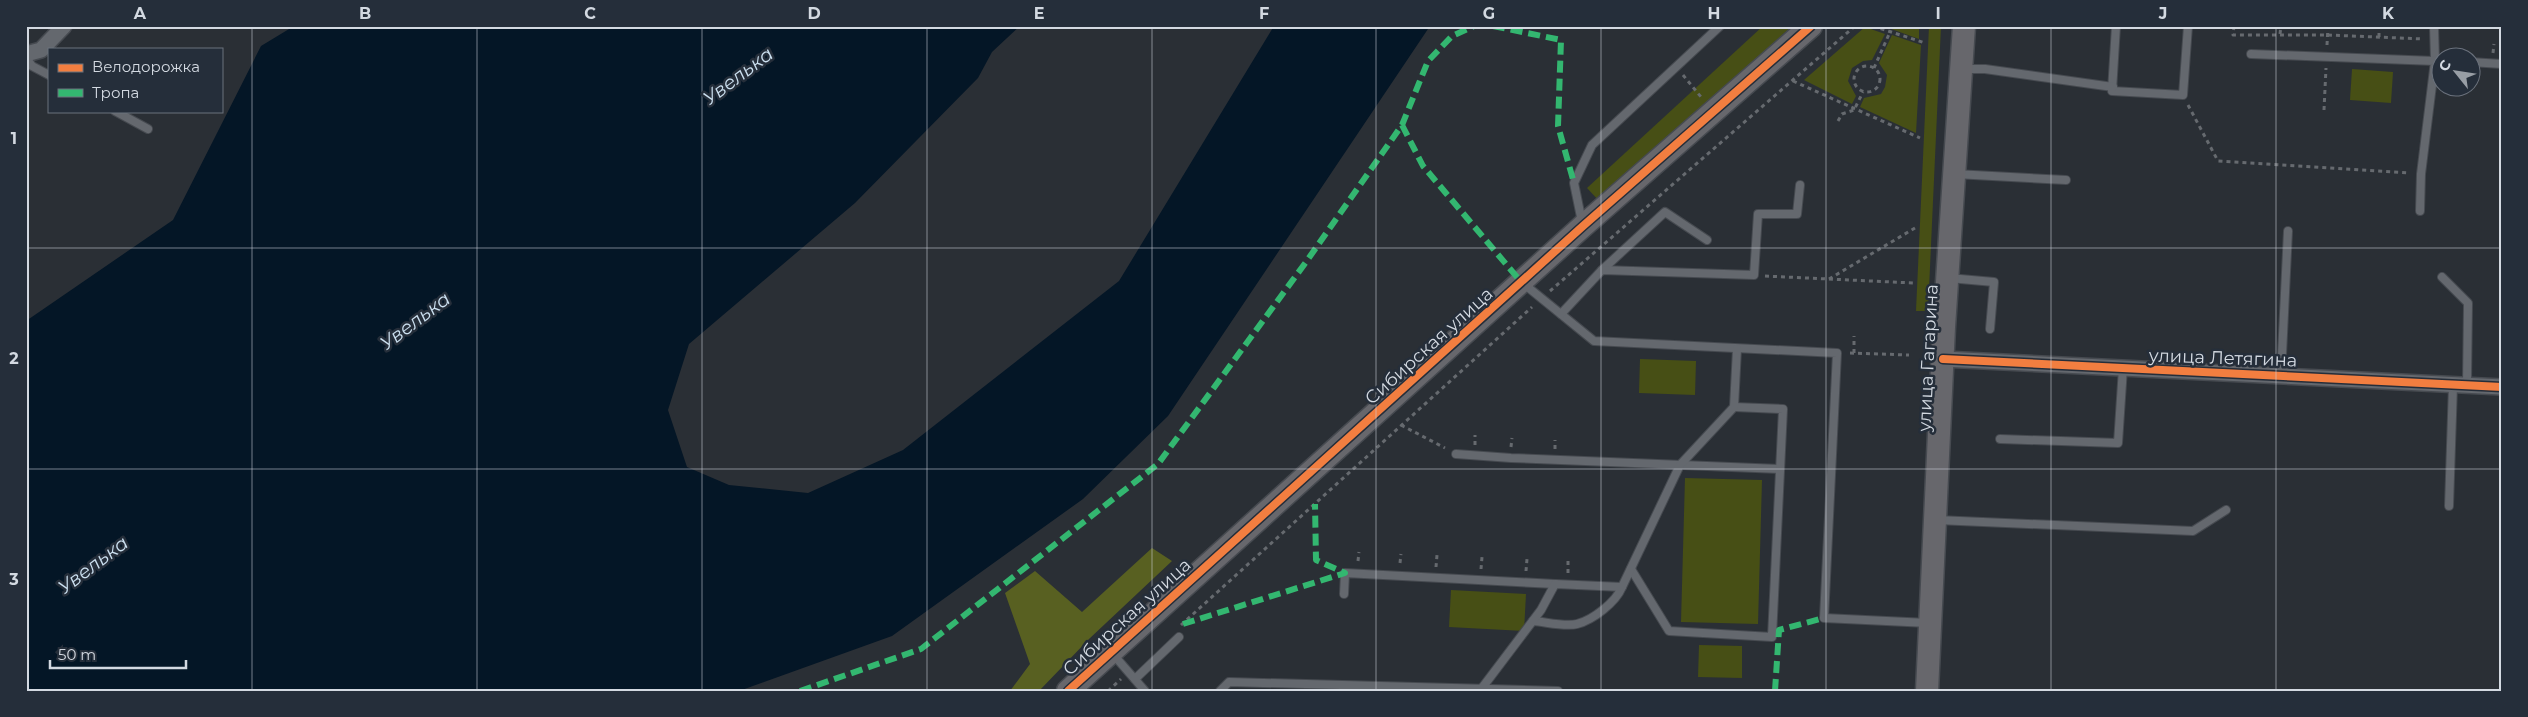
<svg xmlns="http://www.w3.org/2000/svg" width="2528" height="717" font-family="Montserrat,sans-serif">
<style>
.green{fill:#474f15}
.forest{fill:#586021}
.water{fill:#041626}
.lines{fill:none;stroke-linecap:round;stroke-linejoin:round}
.lane-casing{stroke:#464a50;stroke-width:10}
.street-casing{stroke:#464a50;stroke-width:18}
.secondary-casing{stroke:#464a50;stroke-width:25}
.path{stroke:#666a6f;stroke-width:3;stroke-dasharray:4 4;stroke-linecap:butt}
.lane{stroke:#64686e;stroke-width:8}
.street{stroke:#64686e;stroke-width:15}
.secondary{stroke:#67676c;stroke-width:22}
.quiet{stroke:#33b770;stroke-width:6;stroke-dasharray:12 6;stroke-linecap:butt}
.cycleway-casing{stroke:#252e3a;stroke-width:11}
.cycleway{stroke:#f27e40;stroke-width:8}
.grid{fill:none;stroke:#d3d9e1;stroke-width:1;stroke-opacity:0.55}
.labels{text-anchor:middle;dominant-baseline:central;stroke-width:5;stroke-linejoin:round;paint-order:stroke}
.street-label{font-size:18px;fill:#d3d9e1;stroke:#252e3a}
.water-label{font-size:19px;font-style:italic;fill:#cde1f1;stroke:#252e3a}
.neatline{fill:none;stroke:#d3d9e1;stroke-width:2}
.grid-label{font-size:16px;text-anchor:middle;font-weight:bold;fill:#d3d9e1}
</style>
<rect width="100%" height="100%" fill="#2a2f35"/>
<!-- green -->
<g class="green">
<polygon points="1763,26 1792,26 1600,202 1587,188"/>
<polygon points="1883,26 1919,26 1919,39"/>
<polygon points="1929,26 1941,26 1928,311 1916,311"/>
<polygon points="1865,27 1885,34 1872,60 1863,61 1852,68 1848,81 1856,96 1852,104 1804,80"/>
<polygon points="1892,35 1921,45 1916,133 1860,107 1864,98 1881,94 1885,87 1887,75 1879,63"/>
<polygon points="2352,69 2393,72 2391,103 2350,100"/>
<polygon points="1640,359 1696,361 1695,395 1639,393"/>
<polygon points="1685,478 1762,480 1758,624 1681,622"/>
<polygon points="1451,590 1526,594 1524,631 1449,627"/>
<polygon points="1699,645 1742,646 1742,678 1698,677"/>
</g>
<!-- forest -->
<polygon class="forest" points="1152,548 1172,561 1089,639 1039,691 1010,691 1030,664 1005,593 1035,571 1082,612"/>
<!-- water -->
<polygon class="water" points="294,26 1020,26 992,52 978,78 855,203 689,344 668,410 687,467 729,485 808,493 903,450 1119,281 1274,26 1430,26 1168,416 1083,499 892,636 739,691 26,691 26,321 173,220 261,46"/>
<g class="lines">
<!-- lane casing -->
<g class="lane-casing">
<g id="lane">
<polyline points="2116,26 2112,91 2183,95 2188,26"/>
<polyline points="2434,26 2435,61 2440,61"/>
<polyline points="2251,54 2435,61 2421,174 2420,211"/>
<polyline points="26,58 32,66 49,75"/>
<polyline points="2470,62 2502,64"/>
<polyline points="1963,69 1985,69 2113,87"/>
<polyline points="115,111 148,129"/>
<polyline points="1955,174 2066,180"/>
<polyline points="1582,222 1574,183 1592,145 1720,26"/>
<polyline points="1602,270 1665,212 1707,240"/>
<polyline points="2442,277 2468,303 2467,385"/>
<polyline points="1949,278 1994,282 1990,329"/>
<polyline points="1524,284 1594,341 1837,353 1824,618 1928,623"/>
<polyline points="1561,314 1602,270 1754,275 1758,214 1797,214 1800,185"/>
<polyline points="2281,375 2288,231"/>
<polyline points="2000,439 2118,443 2123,368"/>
<polyline points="1456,454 1511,458 1780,469"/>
<polyline points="2449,506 2453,385"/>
<polyline points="1937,520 2193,531 2226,510"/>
<polyline points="1631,569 1669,631 1772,637 1783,409 1734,407"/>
<polyline points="1344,594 1345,573 1555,584"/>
<path d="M1533 621C1546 622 1565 627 1577 624 1593 620 1616 602 1622 587"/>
<polyline points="1112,653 1145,691"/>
<polyline points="1135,679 1179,637"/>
<polyline points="1482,688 1541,610 1555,584 1622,587 1680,465 1734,407 1737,349"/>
<polyline points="1220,691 1229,682 1558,691"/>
</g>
</g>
<!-- street casing -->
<g class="street-casing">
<g id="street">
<polyline points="26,54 41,50 64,26"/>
<polyline points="1943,359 2502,387"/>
</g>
</g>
<!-- secondary casing -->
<g class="secondary-casing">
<g id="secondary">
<polyline points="1068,691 1583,226 1811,26"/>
<polyline points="1927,691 1944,327 1964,26"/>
</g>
</g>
<!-- path -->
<g class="path">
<polyline points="1873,26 1925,43"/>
<polyline points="2234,26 2233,35 2327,35 2423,39"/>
<polyline points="2280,34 2281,26"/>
<polyline points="2379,37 2379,26"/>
<polyline points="2327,45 2328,26"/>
<polyline points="2493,53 2494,44"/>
<circle cx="1867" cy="79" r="13"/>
<polyline points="1874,68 1890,32"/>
<polyline points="1683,75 1701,97"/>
<polyline points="1793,81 1920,138"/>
<polyline points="2188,105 2218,161 2410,173"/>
<polyline points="2324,110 2326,68"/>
<polyline points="1838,121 1842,114 1854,110 1863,92"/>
<polyline points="1765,276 1913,283"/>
<polyline points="1829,279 1915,228"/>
<polyline points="1550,291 1855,26"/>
<polyline points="1850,353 1909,355"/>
<polyline points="1854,353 1854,336"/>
<polyline points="1401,425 1445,448"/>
<polyline points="1475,445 1475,435"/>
<polyline points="1511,447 1512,438"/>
<polyline points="1555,449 1555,440"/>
<polyline points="1358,561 1359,552"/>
<polyline points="1400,563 1401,554"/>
<polyline points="1436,567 1437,555"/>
<polyline points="1481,569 1482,557"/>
<polyline points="1526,571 1527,559"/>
<polyline points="1568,573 1568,561"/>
<polyline points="1181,625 1532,307"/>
<polyline points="1108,691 1121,679"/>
</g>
<!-- lane -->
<use href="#lane" class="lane"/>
<!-- street -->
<use href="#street" class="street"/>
<!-- secondary -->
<use href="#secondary" class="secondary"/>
<!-- quiet -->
<g class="quiet">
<polyline points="1493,26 1561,40 1558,126 1574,183"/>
<polyline points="1402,125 1423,166 1522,283"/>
<polyline points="1183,624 1345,573 1316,560 1315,504"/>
<polyline points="800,691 921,649 1158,464 1306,262 1402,125 1428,61 1452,36 1474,26"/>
<polyline points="1775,691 1779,630 1824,618"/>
</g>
<!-- cycleway casing -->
<g class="cycleway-casing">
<g id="cycleway">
<polyline points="1943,359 2502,387"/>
<polyline points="1068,691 1583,226 1811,26"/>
</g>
</g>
<!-- cycleway -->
<use href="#cycleway" class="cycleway"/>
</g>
<!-- grid -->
<path class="grid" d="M252 26V691M477 26V691M702 26V691M927 26V691M1152 26V691M1376 26V691M1601 26V691M1826 26V691M2051 26V691M2276 26V691M26 248H2502M26 469H2502"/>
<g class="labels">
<!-- street labels -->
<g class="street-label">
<text transform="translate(1429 346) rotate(-42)">Сибирская улица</text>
<text transform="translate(1928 358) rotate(-87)">улица Гагарина</text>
<text transform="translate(2223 358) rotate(2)">улица Летягина</text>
<text transform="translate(1127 617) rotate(-42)">Сибирская улица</text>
</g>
<!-- water labels -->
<g class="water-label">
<text transform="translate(738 76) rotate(-37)">Увелька</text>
<text transform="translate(415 321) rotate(-37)">Увелька</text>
<text transform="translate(93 565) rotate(-37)">Увелька</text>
</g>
</g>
<!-- border -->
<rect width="2528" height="717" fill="none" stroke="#252e3a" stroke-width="55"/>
<!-- legend -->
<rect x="48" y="48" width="175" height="65" fill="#252e3a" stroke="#6b727d"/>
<rect x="58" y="64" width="25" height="8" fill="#f27e40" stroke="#6b727d"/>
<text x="92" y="72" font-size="15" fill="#d3d9e1">Велодорожка</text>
<rect x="58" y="89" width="25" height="8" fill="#33b770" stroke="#6b727d"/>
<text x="92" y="98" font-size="15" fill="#d3d9e1">Тропа</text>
<!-- north arrow -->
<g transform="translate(2456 72) rotate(300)"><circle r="24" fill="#252e3a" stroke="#6b727d"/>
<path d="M0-4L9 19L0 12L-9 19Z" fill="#989ea5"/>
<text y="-8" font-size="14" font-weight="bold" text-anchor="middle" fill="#d3d9e1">С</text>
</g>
<!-- scale -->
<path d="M50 660v8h136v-8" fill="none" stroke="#d3d9e1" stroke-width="2.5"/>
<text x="58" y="660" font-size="15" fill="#d3d9e1" stroke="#252e3a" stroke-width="4" paint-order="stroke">50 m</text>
<rect x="28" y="28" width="2472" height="662" class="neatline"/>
<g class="grid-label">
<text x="140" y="19">A</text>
<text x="365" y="19">B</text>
<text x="590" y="19">C</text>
<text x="814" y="19">D</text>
<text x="1039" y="19">E</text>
<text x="1264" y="19">F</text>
<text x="1489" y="19">G</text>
<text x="1714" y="19">H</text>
<text x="1938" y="19">I</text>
<text x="2163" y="19">J</text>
<text x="2388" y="19">K</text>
<text x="14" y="144">1</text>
<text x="14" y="364">2</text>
<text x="14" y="585">3</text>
</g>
</svg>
